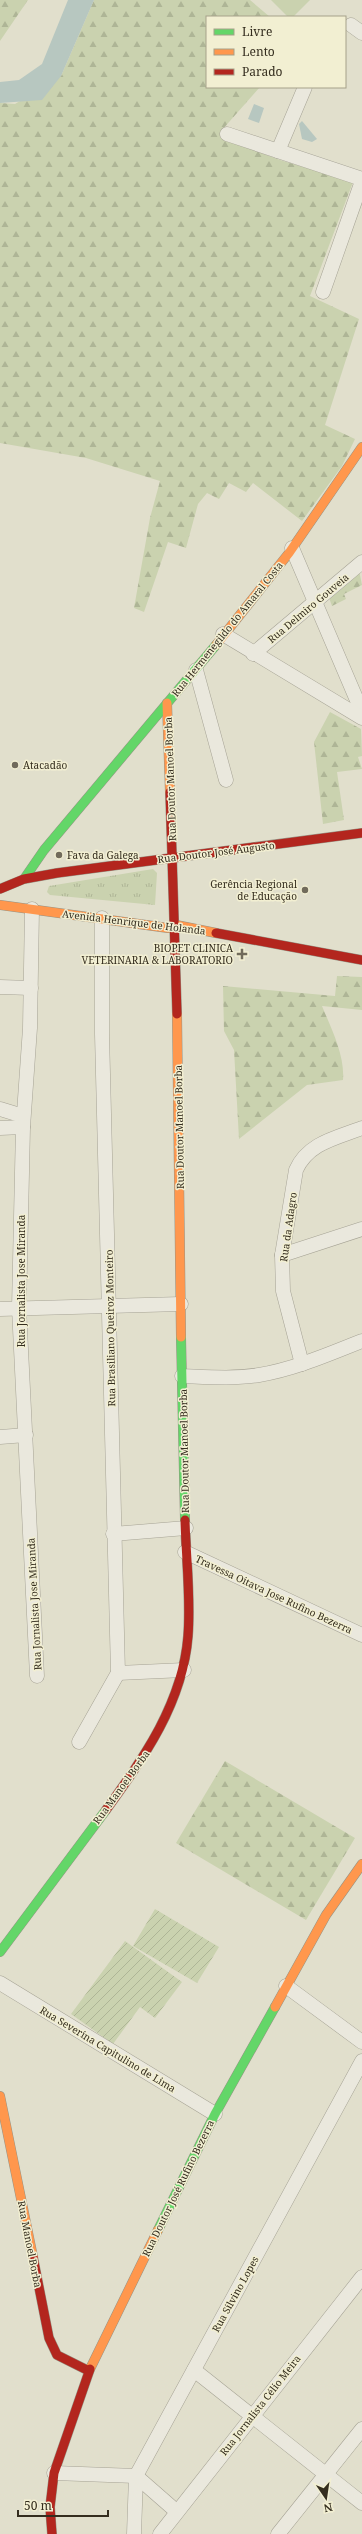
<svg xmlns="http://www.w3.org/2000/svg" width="362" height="2534" font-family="'Noto Serif',serif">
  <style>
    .grass { fill: url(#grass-tufts) }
    .forest { fill: url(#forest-firs) }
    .garden { fill: url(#garden-furrows) }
    .pitch { fill: #cad2af }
    .water { fill: #b7c7c0 }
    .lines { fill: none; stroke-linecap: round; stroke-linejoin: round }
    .street-casing { stroke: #a6a395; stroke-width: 15 }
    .fast-casing { stroke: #969385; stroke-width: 10 }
    .slow-casing { stroke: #969385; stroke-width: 10 }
    .jam-casing { stroke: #969385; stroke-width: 10 }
    .street { stroke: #eae8dd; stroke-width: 14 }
    .fast { stroke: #63d668; stroke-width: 9 }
    .slow { stroke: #ff974d; stroke-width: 9 }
    .jam { stroke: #b3261e; stroke-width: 9 }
    .poi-dot { fill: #716b5b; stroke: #f2efd2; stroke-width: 1.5 }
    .labels { text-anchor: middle; stroke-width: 3; stroke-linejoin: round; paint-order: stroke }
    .street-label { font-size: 10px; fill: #342d1e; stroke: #f2efd2 }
    .poi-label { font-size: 10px; fill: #342d1e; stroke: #f2efd2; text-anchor: start }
  </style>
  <defs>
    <pattern id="grass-tufts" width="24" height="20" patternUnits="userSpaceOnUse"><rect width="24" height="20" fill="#cad2af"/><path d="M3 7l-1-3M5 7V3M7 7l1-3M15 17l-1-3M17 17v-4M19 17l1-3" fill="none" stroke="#aeb596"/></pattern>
    <pattern id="forest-firs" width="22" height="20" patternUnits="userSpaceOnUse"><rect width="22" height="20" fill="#cad2af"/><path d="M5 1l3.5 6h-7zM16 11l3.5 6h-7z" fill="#aeb596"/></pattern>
    <pattern id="garden-furrows" width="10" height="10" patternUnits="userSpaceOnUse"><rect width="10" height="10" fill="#cad2af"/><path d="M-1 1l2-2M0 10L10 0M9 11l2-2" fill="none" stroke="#aeb596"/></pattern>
  </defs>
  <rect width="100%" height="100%" fill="#e1dfcc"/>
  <!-- grass -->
  <path class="grass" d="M153 869 157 873 155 905 50 895 47 892 49 886Z"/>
  <!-- forest -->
  <g class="forest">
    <path d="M0 0H28L0 41Z"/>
    <path d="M94 0H250L270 17H207V87H260L222 130 227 140 280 160 353 182 310 296 359 319 325 425 355 439 342 466 302 521 253 483 246 492 229 483 219 499 207 493 198 504 186 548 168 542 144 612 134 608 150 518 160 481 86 458 0 443V103L15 104 61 76Z"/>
    <path d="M359 570 362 585 344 594 346 599 332 606 328 595Z"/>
    <path d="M330 712 361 729 362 756 358 757 362 769 337 772 344 820 323 824 314 742Z"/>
    <path d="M337 976 362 977V1010L322 1006C331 1028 345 1055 343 1080L307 1085 239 1139 234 1050 224 1031 223 986 335 996Z"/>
    <path d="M225 1761 355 1838 306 1920 176 1843Z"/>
  </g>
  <!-- garden -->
  <g class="garden">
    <path d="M155 1909 219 1947 197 1983 133 1946Z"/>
    <path d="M125 1941 182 1982 155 2018 140 2007 113 2044 71 2014Z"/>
  </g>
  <!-- pitch -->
  <path class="pitch" d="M271 0H310L293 17H288Z"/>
  <!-- water -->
  <g class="water">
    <path d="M68 0H94L61 76 42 100 0 103V82L19 80 42 64Z"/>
    <path d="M254 104 264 108 259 123 248 119Z"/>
    <path d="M302 121 317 139 312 142 302 139 299 124Z"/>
  </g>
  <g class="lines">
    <!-- street casing -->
    <g class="street-casing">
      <g id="street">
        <path d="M351 25 362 33"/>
        <path d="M227 134 362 179"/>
        <path d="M278 151 305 87"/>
        <path d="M323 292 362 181"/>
        <path d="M292 548 362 712"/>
        <path d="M223 634 362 718"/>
        <path d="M253 654 362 562"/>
        <path d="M196 670 226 780"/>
        <path d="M32 909 30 1028 23 1127 19 1308 37 1676"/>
        <path d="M102 918V1034L118 1673 184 1670"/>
        <path d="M0 987 31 988"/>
        <path d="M0 1109 23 1116"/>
        <path d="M0 1128 23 1127"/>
        <path d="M282 1255 362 1229"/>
        <path d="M0 1309 181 1304"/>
        <path d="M302 1364 283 1291 282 1255 296 1170C308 1143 336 1138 362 1128"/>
        <path d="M182 1376C208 1377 234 1379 259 1375 295 1369 329 1354 362 1341"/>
        <path d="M0 1437 26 1435"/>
        <path d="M113 1534 186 1528"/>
        <path d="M185 1552 362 1635"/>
        <path d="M79 1742 118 1673"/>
        <path d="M0 1983 215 2114"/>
        <path d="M286 1986 362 2042"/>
        <path d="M194 2370 362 2503"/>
        <path d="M54 2473 136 2476 176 2511"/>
        <path d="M134 2534 136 2476 362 2061"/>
        <path d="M160 2534 362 2277"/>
        <path d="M278 2534 362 2429"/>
      </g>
    </g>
    <!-- fast casing -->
    <g class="fast-casing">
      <g id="fast">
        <path d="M24 879 44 850 216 645"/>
        <path d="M181 1337 185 1520"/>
        <path d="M0 1952 106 1810"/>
        <path d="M158 2230 215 2114 275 2007"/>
      </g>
    </g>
    <!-- slow casing -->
    <g class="slow-casing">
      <g id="slow">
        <path d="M216 645 289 553 362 447"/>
        <path d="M167 703 170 792"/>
        <path d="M0 905 168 928 176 925 216 933"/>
        <path d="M177 1014 181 1337"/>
        <path d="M275 2007 326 1915 362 1864"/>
        <path d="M0 2096 33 2257"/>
        <path d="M90 2369 158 2230"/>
      </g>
    </g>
    <!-- jam casing -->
    <g class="jam-casing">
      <g id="jam">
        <path d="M170 792 177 1014"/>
        <path d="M0 889 24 879 57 873 362 833"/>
        <path d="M216 933 362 960"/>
        <path d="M106 1810C144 1758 183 1702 188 1636 191 1598 186 1558 185 1520"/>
        <path d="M33 2257 49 2338 57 2355 89 2371"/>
        <path d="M52 2534 50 2507 54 2473 90 2369"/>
      </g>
    </g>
    <!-- street -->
    <use href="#street" class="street"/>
    <!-- fast -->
    <use href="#fast" class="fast"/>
    <!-- slow -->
    <use href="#slow" class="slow"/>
    <!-- jam -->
    <use href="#jam" class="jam"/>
  </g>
  <!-- markers -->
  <g class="poi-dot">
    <circle cx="15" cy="765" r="4"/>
    <circle cx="59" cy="855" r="4"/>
    <circle cx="305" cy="890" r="4"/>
    <path d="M240 948h4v4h4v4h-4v4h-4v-4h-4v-4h4z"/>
  </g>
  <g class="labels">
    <!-- street labels -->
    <g class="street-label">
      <text transform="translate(308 608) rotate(-40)" y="4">Rua Delmiro Gouveia</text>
      <text transform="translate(227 629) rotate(-51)" y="4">Rua Hermenegildo do Amaral Costa</text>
      <text transform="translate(170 779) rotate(-92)" y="4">Rua Doutor Manoel Borba</text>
      <text transform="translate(216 852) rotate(-7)" y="4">Rua Doutor José Augusto</text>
      <text transform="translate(134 922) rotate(7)" y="4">Avenida Henrique de Holanda</text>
      <text transform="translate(179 1127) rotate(-91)" y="4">Rua Doutor Manoel Borba</text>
      <text transform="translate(288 1227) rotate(-82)" y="4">Rua da Adagro</text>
      <text transform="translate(21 1281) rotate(-90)" y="4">Rua Jornalista Jose Miranda</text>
      <text transform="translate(110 1328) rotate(-91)" y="4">Rua Brasiliano Queiroz Monteiro</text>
      <text transform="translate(184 1451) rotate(-91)" y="4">Rua Doutor Manoel Borba</text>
      <text transform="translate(274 1594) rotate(25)" y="4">Travessa Oitava Jose Rufino Bezerra</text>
      <text transform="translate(34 1604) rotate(-93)" y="4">Rua Jornalista Jose Miranda</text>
      <text transform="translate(121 1787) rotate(-54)" y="4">Rua Manoel Borba</text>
      <text transform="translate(108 2049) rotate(31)" y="4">Rua Severina Capitulino de Lima</text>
      <text transform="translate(178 2188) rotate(-64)" y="4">Rua Doutor José Rufino Bezerra</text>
      <text transform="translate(30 2244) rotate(79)" y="4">Rua Manoel Borba</text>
      <text transform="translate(235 2294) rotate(-61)" y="4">Rua Silvino Lopes</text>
      <text transform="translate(260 2405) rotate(-52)" y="4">Rua Jornalista Célio Meira</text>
    </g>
    <!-- poi labels -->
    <g class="poi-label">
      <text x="23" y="769">Atacadão</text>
      <text x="67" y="859">Fava da Galega</text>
      <text x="297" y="888" text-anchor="end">Gerência Regional<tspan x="297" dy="12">de Educação</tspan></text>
      <text x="233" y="952" text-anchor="end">BIOPET CLINICA<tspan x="233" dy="12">VETERINARIA &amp; LABORATORIO</tspan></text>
    </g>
  </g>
  <!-- legend -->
  <rect x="206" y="16" width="140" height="72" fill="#f2efd2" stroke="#a6a18a"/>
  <rect x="214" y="29" width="20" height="6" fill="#63d668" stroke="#a6a18a"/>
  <text x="242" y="36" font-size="12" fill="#342d1e">Livre</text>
  <rect x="214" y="49" width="20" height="6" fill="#ff974d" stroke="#a6a18a"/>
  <text x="242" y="56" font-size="12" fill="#342d1e">Lento</text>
  <rect x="214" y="69" width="20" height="6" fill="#b3261e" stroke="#a6a18a"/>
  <text x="242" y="76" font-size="12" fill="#342d1e">Parado</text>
  <!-- north arrow -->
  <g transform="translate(326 2498) rotate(167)" stroke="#f2efd2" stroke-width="3" paint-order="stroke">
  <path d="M0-3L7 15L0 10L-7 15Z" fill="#342d1e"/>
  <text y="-6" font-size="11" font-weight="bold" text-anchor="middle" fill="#342d1e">N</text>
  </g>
  <!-- scale -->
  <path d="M18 2510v6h90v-6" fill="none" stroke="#342d1e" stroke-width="2"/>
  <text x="24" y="2510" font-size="12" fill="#342d1e" stroke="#f2efd2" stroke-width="3" paint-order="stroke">50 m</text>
</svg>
